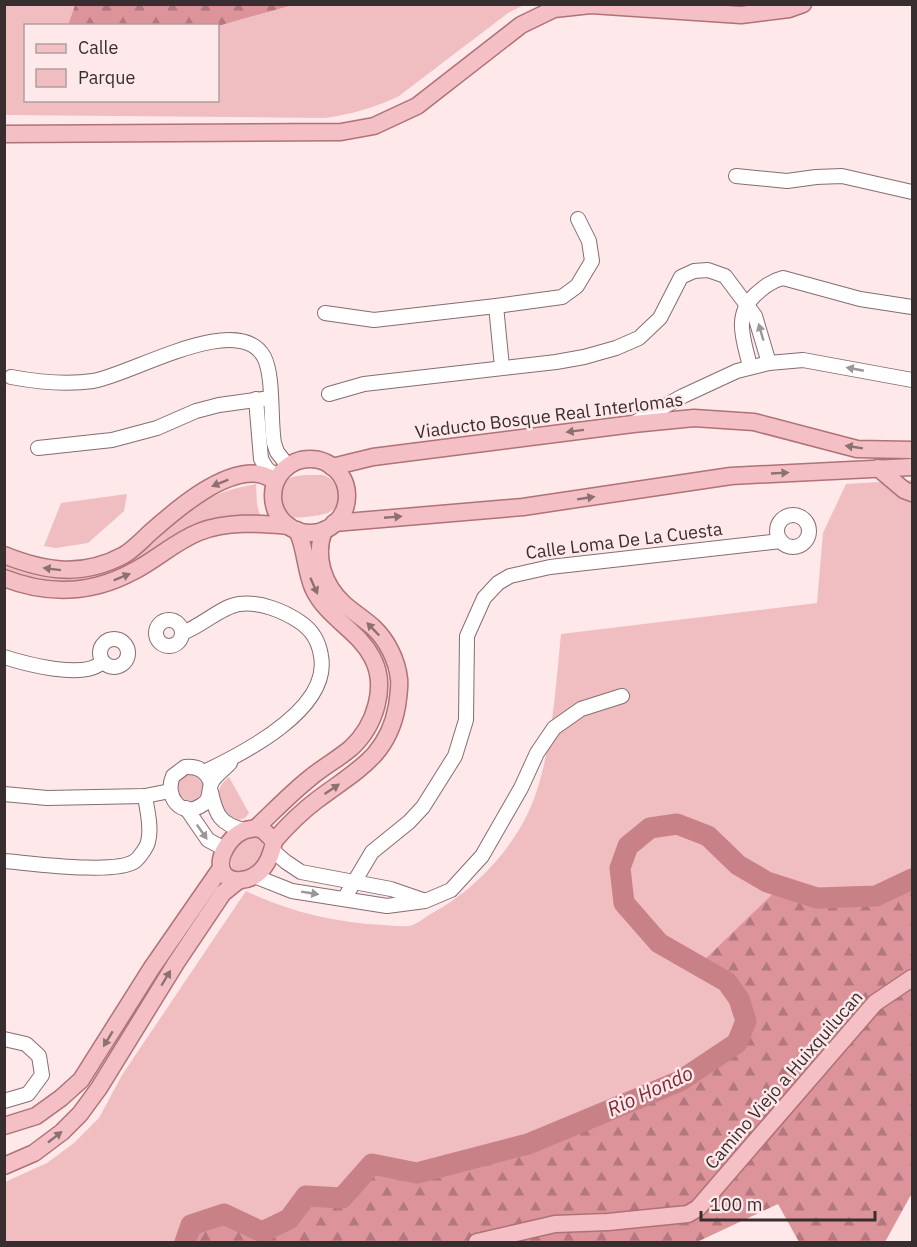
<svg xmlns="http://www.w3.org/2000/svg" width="917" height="1247" font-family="'IBM Plex Sans',sans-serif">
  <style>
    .green { fill: #f0bdc1 }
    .forest { fill: url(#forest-firs) }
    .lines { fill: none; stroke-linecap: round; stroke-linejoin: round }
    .river { stroke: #c88187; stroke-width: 21 }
    .minor-casing { stroke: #856d6f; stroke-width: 16 }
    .major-casing { stroke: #ae7277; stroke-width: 19 }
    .minor { stroke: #fff; stroke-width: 14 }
    .major { stroke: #f4c0c5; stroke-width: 16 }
    .oneway { fill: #9c9697 }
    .oneway2 { fill: #8d7072 }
    .labels { text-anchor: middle; stroke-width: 5; stroke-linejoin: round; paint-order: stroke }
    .street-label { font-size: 18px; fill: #382e2f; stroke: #fee8e9 }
    .water-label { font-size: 20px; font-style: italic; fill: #7e2837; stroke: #fee8e9 }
  </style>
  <defs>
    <pattern id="forest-firs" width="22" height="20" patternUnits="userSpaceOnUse" patternTransform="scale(1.5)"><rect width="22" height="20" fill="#dc9399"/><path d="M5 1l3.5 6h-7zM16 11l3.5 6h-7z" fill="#b3787d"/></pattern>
  </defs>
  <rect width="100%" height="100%" fill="#fee8e9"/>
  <!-- green -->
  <g class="green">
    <path d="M5 5H75L68 25 26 26V100H218V26L293 5H524L508 13 399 96C374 108 352 114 325 118L5 115Z"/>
    <path d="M323 475C338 480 342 494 335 508 328 514 322 515 313 516 305 517 297 519 290 516 274 510 274 485 290 478 299 474 313 475 323 475Z"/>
    <path d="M912 480V872L874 889 818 891 785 882 695 970 723 988 733 1002 739 1020 731 1039 677 1075 525 1137 417 1166 370 1157 339 1190 303 1189 285 1213 262 1224 224 1207 186 1219 178 1242H5V1182L47 1163 74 1143 99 1118 122 1075 246 891C289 912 334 922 382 925 390 925 400 927 409 926 415 925 423 919 429 915 475 891 518 845 535 796 552 748 556 685 561 634L817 603 823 533 846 484Z"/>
    <path d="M256 484 257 505 260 515 234 517 130 568 76 584 39 582 5 571 4 565C38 579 68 584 103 573 112 570 122 567 129 562 153 546 171 520 196 505 215 493 235 488 256 484Z"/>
    <path d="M127 494 124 511 88 543 56 548 44 546 61 503Z"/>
    <circle cx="190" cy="788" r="15"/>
    <path d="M229 777 249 813 245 818 239 820C218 812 209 793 229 777Z"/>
    <path d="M256 833 261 836C267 854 258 864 244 874L233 871C226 853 239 840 256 833Z"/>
  </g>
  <!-- forest -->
  <g class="forest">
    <path d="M75 5V4L293 5 218 26 68 25Z"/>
    <path d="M912 872V1193L885 1242H799L778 1204 697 1242H178L186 1219 224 1207 263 1224 285 1213 303 1189 339 1190 370 1157 417 1166 525 1137 677 1075 731 1039 739 1020 733 1002 723 988 694 970 785 882 818 891 874 889Z"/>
  </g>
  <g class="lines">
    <!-- river -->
    <path class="river" d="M185 1242 191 1225 224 1214 262 1232 289 1219 306 1196 342 1198 372 1164 417 1173 528 1144 680 1081 737 1043 746 1021 739 999 727 982 659 943 624 903 620 868 628 846 650 828 677 824 708 836 738 865 767 882 817 898 876 896 912 879"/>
    <!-- minor casing -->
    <g class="minor-casing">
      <g id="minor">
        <path d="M736 176 787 181 816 177 842 176 912 192"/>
        <path d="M496 306 502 367"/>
        <path d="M325 313 374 320 496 306 562 297 577 286 592 261 589 241 578 219"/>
        <path d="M750 366C744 341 733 316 755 295 764 287 771 281 783 278L860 299 912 307"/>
        <path d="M11 377C38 382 65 385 93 381 131 375 238 310 264 357 274 376 270 420 274 443L277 452 288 466"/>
        <path d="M329 394 364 384 556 362 584 357 616 348 639 338 660 318 681 277 694 271 708 270 725 276 755 316 769 363"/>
        <path d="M256 399 261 459 267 469 278 477"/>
        <path d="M636 422 683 396 737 371 769 363 803 360 912 380"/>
        <path d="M38 448 112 440 157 428 196 411 219 405 270 398"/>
        <circle cx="793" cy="531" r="16"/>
        <circle cx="169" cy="633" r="13"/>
        <path d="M182 633C202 626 220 607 239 604 259 601 284 611 300 622 312 630 319 642 321 656 331 709 244 753 204 772"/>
        <circle cx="114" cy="653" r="14"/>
        <path d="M4 657C26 664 85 680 102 662"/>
        <path d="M211 784C207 771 198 766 185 767L173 776C164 796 181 819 202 805 211 799 208 793 211 784 214 776 225 769 230 763"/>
        <path d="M211 792C216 815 220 824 244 830"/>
        <path d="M4 794 47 798 145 796 170 791"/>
        <path d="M186 808 208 840 225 849"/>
        <path d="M272 850 286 862 301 872 391 889 423 900"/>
        <path d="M4 861C30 863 116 875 135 861 139 858 147 847 148 842 152 828 147 810 145 796"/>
        <path d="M254 876 292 891 387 906 425 901 451 890 482 856 521 788 537 753 554 728 581 709 622 696"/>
        <path d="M344 899 372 852 409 822 423 807 455 756 466 720 467 636 484 598 498 583 510 576 550 567 781 541"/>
        <path d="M4 1039 26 1044 39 1056 42 1075 28 1094 4 1101"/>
      </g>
    </g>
    <!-- major casing -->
    <g class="major-casing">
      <g id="major">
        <path d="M4 134 341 132 374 126 417 106 521 25 554 9 591 5 741 15 789 9 803 4"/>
        <circle cx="310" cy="496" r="37"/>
        <path d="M332 467 373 457 633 424 694 418 754 422 857 449 912 450"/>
        <path d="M878 468 904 490 912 493"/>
        <path d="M334 523 523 507 731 476 912 467"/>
        <path d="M4 555C46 572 83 577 124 555 134 549 143 539 152 531 177 509 223 469 259 474 265 475 271 479 276 481"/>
        <path d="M4 578C47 595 91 594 132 572 156 560 174 542 199 532 226 521 260 523 289 526"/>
        <path d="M256 828C274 811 291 793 310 778 323 767 338 759 351 748 375 726 388 686 372 657 357 629 327 618 313 588 305 569 306 549 297 530"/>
        <path d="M256 828 263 830 274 841C271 859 262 878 241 880 235 881 228 879 224 874 214 859 230 837 243 831 247 829 252 829 256 828Z"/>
        <path d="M274 841C287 826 301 812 317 800 355 771 388 757 397 706 398 698 400 687 399 679 397 660 387 640 373 627 364 619 353 612 344 604 323 585 314 556 324 530"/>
        <path d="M4 1126 36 1116 61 1098 81 1080 151 969 221 868"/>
        <path d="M4 1166 34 1153 62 1132 80 1114 99 1088 176 963 223 893 238 881"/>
        <path d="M477 1242 555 1224 608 1222 688 1214 698 1208 875 1003 912 978"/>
      </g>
    </g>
    <!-- minor -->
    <use href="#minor" class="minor"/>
    <!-- major -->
    <use href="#major" class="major"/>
  </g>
  <!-- one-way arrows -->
  <defs><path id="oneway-solid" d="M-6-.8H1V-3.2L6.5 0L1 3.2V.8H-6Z" transform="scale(1.5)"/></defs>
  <g class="oneway">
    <use href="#oneway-solid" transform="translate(761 332) rotate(-106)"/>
    <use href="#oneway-solid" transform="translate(855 369) rotate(-169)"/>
    <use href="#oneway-solid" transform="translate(202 832) rotate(55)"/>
    <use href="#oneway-solid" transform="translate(310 893) rotate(9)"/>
  </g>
  <g class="oneway2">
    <use href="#oneway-solid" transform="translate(575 431) rotate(173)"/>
    <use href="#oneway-solid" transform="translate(854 447) rotate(-171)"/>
    <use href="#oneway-solid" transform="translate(780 473) rotate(-3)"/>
    <use href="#oneway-solid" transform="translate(220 483) rotate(158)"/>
    <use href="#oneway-solid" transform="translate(586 498) rotate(-9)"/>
    <use href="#oneway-solid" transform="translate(393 517) rotate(-5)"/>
    <use href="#oneway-solid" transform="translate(52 569) rotate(-173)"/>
    <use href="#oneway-solid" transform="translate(122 577) rotate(-22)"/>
    <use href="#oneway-solid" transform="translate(314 586) rotate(66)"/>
    <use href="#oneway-solid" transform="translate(373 629) rotate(-134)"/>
    <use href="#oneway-solid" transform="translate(332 789) rotate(-34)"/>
    <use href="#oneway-solid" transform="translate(166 978) rotate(-59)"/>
    <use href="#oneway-solid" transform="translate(108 1039) rotate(121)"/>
    <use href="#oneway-solid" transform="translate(55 1137) rotate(-38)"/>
  </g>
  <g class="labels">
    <!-- street labels -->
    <g class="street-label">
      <text transform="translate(549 416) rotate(-7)" y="6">Viaducto Bosque Real Interlomas</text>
      <text transform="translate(624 541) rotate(-7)" y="6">Calle Loma De La Cuesta</text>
      <text transform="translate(784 1080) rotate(-49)" y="6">Camino Viejo a Huixquilucan</text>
    </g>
    <!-- water labels -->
    <g class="water-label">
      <text transform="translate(650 1091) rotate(-25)" y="7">Rio Hondo</text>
    </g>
  </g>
  <!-- border -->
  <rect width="917" height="1247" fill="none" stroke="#382e2f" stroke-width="12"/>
  <!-- legend -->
  <rect x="24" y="24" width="195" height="78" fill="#fee8e9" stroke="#af9e9f" stroke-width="1.5"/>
  <rect x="36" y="44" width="30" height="9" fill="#f4c0c5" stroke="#af9e9f" stroke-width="1.5"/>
  <text x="78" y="54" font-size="18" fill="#382e2f">Calle</text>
  <rect x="36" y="69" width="30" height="18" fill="#f0bdc1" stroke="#af9e9f" stroke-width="1.5"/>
  <text x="78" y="84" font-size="18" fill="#382e2f">Parque</text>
  <!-- scale -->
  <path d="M701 1211v9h174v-9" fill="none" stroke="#382e2f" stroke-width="3"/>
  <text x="710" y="1211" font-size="18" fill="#382e2f" stroke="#fee8e9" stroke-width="4.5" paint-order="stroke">100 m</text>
</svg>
